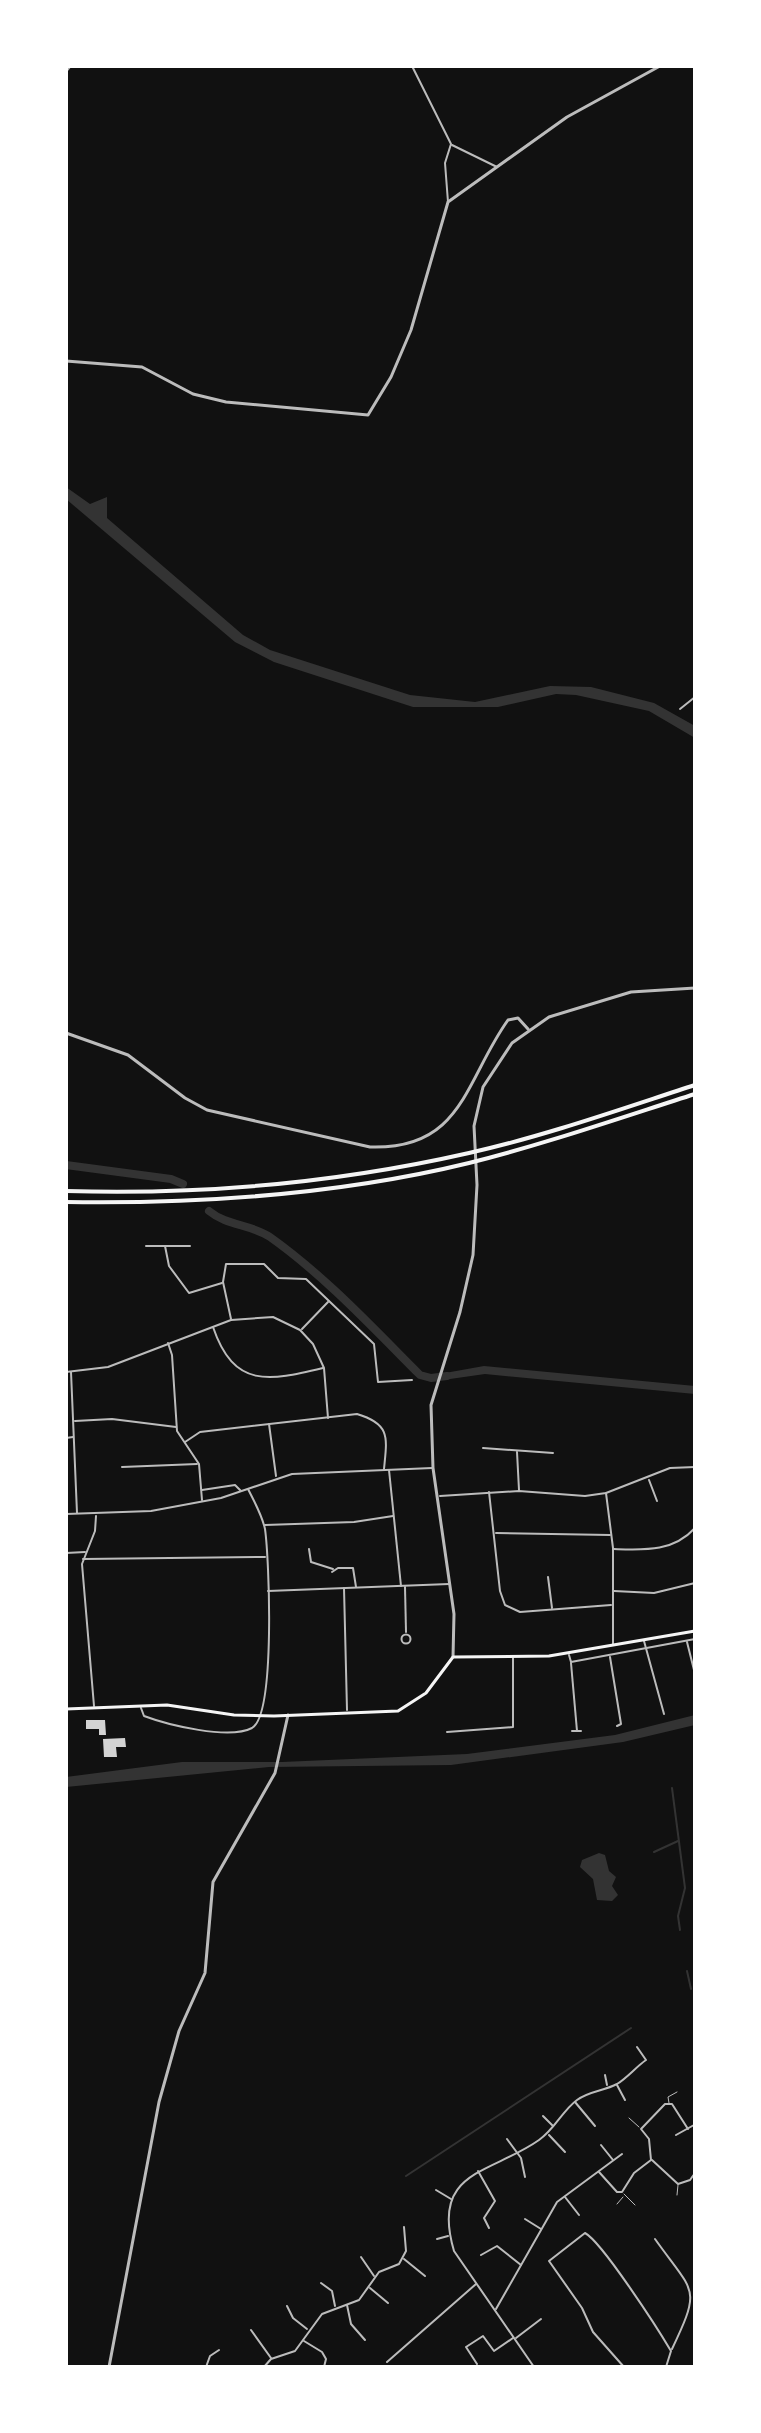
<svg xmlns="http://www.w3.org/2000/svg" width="761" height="2433" font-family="Rubik,sans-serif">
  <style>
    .water { fill: #333 }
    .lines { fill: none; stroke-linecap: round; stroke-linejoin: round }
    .stream { stroke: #333; stroke-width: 2 }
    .river { stroke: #333; stroke-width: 8 }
    .building { fill: #d3d3d3 }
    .service { stroke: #bcbcbc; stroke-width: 1 }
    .minor { stroke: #bcbcbc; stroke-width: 2 }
    .tertiary { stroke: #bcbcbc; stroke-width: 3 }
    .secondary { stroke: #f5f5f5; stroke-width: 3 }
    .motorway { stroke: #f5f5f5; stroke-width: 4 }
  </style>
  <rect width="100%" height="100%" fill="#111"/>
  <!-- water -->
  <g class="water">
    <path d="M66 487 90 504 107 497V518L243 635 270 650 410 695 475 702 550 686 591 687 654 703 695 726V738L649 711 576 695 556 694 498 707H413L274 662 235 642 66 499Z"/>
    <path d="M484 1366 695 1386V1394L485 1374 443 1380 445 1373Z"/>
    <path d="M695 1715V1725L623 1742 451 1765 269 1767 66 1787V1777L182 1762H282L467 1754 615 1735Z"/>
    <path d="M599 1853 605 1855 609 1871 616 1877 612 1886 618 1895 612 1901 597 1900 593 1879 580 1867 582 1860Z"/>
  </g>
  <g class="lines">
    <!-- stream -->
    <g class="stream">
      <path d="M103 66 106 67"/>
      <path d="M79 67 83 66"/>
      <path d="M114 67 118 66"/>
      <path d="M672 1788 685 1888 678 1916 680 1930"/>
      <path d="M654 1852 678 1841"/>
      <path d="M687 1971 691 1989"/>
      <path d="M406 2176 631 2028"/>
    </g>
    <!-- river -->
    <g class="river">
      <path d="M66 1165 171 1179 183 1184"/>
      <path d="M209 1211C227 1226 251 1224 270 1237 325 1276 373 1328 420 1375L431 1378 447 1376"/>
    </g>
  </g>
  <!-- building -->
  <g class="building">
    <path d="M86 1720H105L106 1735H99V1729H86Z"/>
    <path d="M125 1738 126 1747H116L117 1757H104L103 1739Z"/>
  </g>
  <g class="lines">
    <!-- service -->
    <g class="service">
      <path d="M669 2103 668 2097 677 2092"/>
      <path d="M629 2118 639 2127"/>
      <path d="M624 2194 635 2205"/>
      <path d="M677 2195 678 2185"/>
      <path d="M617 2204 623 2197"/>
      <path d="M694 2220 695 2221"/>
    </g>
    <!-- minor -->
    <g class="minor">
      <path d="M412 66 451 144 445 163 448 202"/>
      <path d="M452 145 497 167"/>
      <path d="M680 709 695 697"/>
      <path d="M146 1246H190"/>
      <path d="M165 1246 169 1266 189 1293 222 1283"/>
      <path d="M231 1319 223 1282 226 1264H264L278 1278 306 1279 374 1344 378 1382 412 1380"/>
      <path d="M213 1327C234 1389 269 1381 323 1368"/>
      <path d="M302 1329 328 1302"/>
      <path d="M168 1343 172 1355 177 1431 199 1464 202 1500"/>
      <path d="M66 1372 108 1367 231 1320 273 1317 300 1330 313 1344 324 1368 328 1418"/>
      <path d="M71 1372 77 1513"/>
      <path d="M75 1421 112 1419 176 1427"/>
      <path d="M269 1424 276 1476"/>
      <path d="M66 1438 73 1437"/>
      <path d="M185 1442 200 1432 357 1414C391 1424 387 1438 384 1469"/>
      <path d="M483 1448 553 1453"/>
      <path d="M517 1452 519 1490"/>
      <path d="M122 1467 197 1464"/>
      <path d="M389 1470 401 1586"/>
      <path d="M649 1480 657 1501"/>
      <path d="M202 1490 235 1485 241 1491"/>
      <path d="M489 1492 500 1591 505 1605 520 1612 611 1605"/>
      <path d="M606 1493 613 1548V1645"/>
      <path d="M440 1496 519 1491 585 1496 606 1493 670 1468 695 1467"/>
      <path d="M66 1514 151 1511 221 1498 292 1474 432 1468"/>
      <path d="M265 1525 354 1522 393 1516"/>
      <path d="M496 1533 610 1535"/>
      <path d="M309 1549 311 1562 333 1569"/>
      <path d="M614 1549C645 1550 673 1552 695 1528"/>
      <path d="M66 1553 85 1552"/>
      <path d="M83 1559 265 1557"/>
      <path d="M332 1572 338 1568H353L356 1587"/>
      <path d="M548 1577 552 1608"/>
      <path d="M405 1587 406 1632"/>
      <path d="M344 1588 347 1710"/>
      <path d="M268 1591 449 1584"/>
      <path d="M614 1591 654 1593 695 1583"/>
      <circle cx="406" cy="1639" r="4.5"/>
      <path d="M644 1641 664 1714"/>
      <path d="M687 1642 695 1674"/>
      <path d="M569 1655 571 1662 695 1639"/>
      <path d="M610 1657 621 1724 617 1726"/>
      <path d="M571 1663 577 1731"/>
      <path d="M94 1706 82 1564 95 1531 96 1516"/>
      <path d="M141 1708 144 1716C168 1725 229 1740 252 1728 276 1714 269 1557 265 1529 262 1515 254 1501 248 1489"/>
      <path d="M572 1731H581"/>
      <path d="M447 1732 513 1727V1658"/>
      <path d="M605 2075 607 2085"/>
      <path d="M617 2085 625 2100"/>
      <path d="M575 2102 595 2126"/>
      <path d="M543 2116 553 2126"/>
      <path d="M549 2135 565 2152"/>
      <path d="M676 2135 694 2125"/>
      <path d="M507 2139 521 2158 525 2177"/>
      <path d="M601 2145 613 2160"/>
      <path d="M652 2160 678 2184 690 2180 695 2173"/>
      <path d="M478 2171 495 2201 484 2218 489 2228"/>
      <path d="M599 2172 617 2192H622L634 2173 651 2160 649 2139 641 2129 665 2104H672L688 2129"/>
      <path d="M436 2190 451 2199"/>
      <path d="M565 2197 579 2215"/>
      <path d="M525 2219 541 2229"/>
      <path d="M437 2239 448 2236"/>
      <path d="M655 2239C694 2294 702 2286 672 2349"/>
      <path d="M481 2255 497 2246 521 2265"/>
      <path d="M361 2257 374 2276"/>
      <path d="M404 2259 425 2276"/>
      <path d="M321 2283 332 2291 335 2306"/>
      <path d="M370 2288 388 2303"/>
      <path d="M347 2305 351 2324 365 2340"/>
      <path d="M287 2306 293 2318 307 2329"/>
      <path d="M496 2309 557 2202 622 2154"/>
      <path d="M251 2330 271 2358"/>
      <path d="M516 2338 541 2319"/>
      <path d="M304 2341 322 2352 326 2359 324 2367"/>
      <path d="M387 2362 476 2284"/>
      <path d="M477 2364 466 2347 483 2336 494 2351 513 2338"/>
      <path d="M206 2367 210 2356 219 2350"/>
      <path d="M264 2367 271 2359 295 2351 322 2314 359 2300 379 2272 399 2264 406 2251 404 2227"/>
      <path d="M534 2367 454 2251C430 2170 491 2174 539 2140 555 2129 562 2111 577 2100 589 2091 604 2091 617 2084 627 2078 636 2067 646 2060L637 2047"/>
      <path d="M624 2367 593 2332 582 2308 549 2261 585 2233C602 2242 658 2329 671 2351L666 2367"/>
    </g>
    <!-- tertiary -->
    <g class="tertiary">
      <path d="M66 71 70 66"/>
      <path d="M66 361 142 367 193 394 226 402 368 415 391 377 411 330 448 202 567 117 660 66"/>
      <path d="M66 1033 128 1055 185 1098 207 1110 370 1147C463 1150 465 1080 508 1020L518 1018 528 1029"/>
      <path d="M453 1657 454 1614 433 1468 431 1405 460 1312 473 1255 477 1185 474 1126 483 1087 512 1043 549 1017 631 992 695 988"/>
      <path d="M109 2367 159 2102 179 2031 205 1973 213 1882 275 1773 288 1715"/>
    </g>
    <!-- secondary -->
    <path class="secondary" d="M66 1709 167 1705 234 1715 274 1716 398 1711 426 1693 453 1657 549 1656 695 1631"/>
    <!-- motorway -->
    <g class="motorway">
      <path d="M66 1191C201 1195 337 1183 469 1153 545 1136 621 1109 695 1085"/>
      <path d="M66 1202C201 1204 338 1195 469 1163 545 1144 620 1118 695 1094"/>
    </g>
  </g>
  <!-- border -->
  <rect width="761" height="2433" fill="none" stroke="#ffffff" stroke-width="136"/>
</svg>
